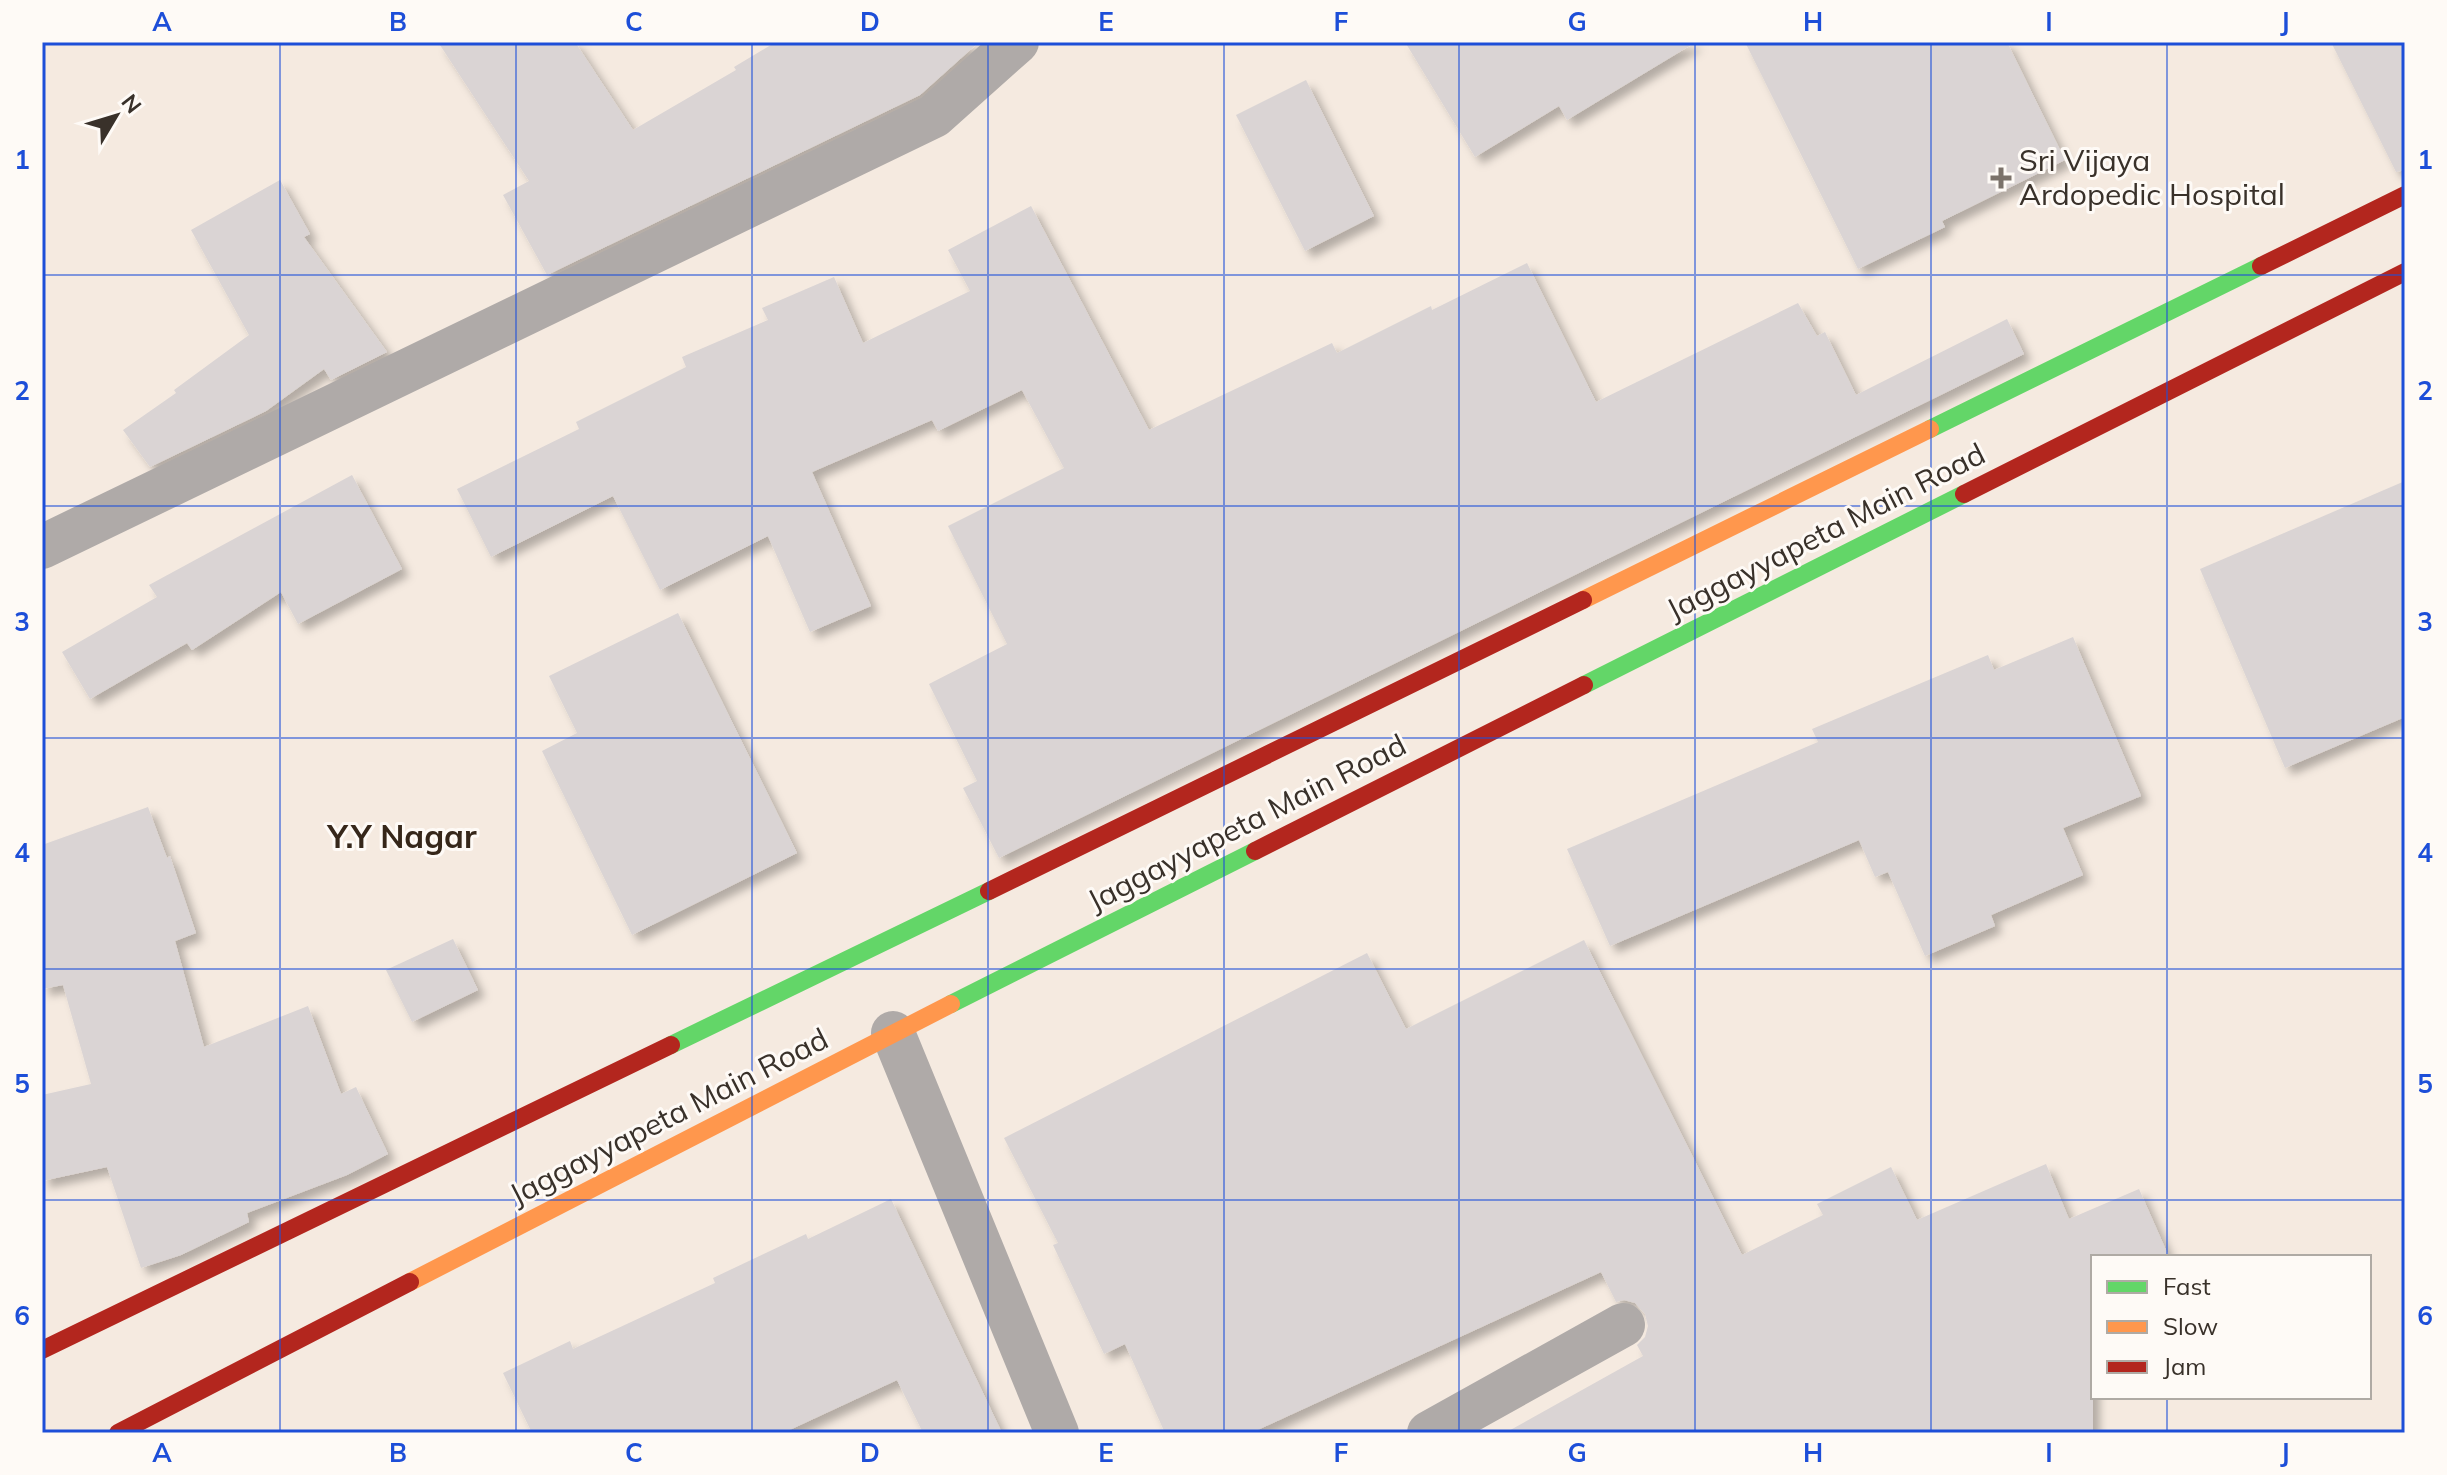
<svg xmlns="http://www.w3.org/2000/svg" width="2447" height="1475" font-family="Mulish,sans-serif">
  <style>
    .building { fill: #dad4d4; filter: url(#shadow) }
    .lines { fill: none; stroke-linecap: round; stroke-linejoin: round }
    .street { stroke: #afaaa8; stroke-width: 44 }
    .fast { stroke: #63d668; stroke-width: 18 }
    .slow { stroke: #ff974d; stroke-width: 18 }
    .jam { stroke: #b3261e; stroke-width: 18 }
    .grid { fill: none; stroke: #1d4ed8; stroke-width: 2; stroke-opacity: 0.55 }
    .poi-dot { fill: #7b726a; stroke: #fefaf6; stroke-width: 3 }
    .labels { text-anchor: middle; stroke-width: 6; stroke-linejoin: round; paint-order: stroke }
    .poi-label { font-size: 30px; fill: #39312a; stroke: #fefaf6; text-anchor: start }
    .street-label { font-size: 30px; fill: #39312a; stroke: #fefaf6 }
    .neighbourhood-label { font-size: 32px; font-weight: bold; fill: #36271a; stroke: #fefaf6 }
    .neatline { fill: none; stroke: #1d4ed8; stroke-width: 3 }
    .grid-label { font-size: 26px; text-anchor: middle; font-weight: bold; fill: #1d4ed8 }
  </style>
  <defs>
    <filter id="shadow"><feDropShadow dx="7" dy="7" stdDeviation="4" flood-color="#0004"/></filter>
  </defs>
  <rect width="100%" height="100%" fill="#f5eae0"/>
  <!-- building -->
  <g class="building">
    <path d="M438 42H575L633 130 736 70 734 67 776 42H979L920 95 547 275 503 195 529 181Z"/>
    <path d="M1405 42H1696L1567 120 1559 106 1475 157Z"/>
    <path d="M1745 42H2007L2065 160 1942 221 1945 227 1858 269Z"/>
    <path d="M2331 42H2405V170L2396 172Z"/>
    <path d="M1306 80 1374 216 1305 251 1236 115Z"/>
    <path d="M280 180 310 234 304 237 387 352 331 380 324 369 266 411 150 467 123 430 176 393 174 390 249 335 191 230Z"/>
    <path d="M1031 206 1149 430 1332 343 1337 353 1431 306 1432 310 1527 263 1596 402 1798 303 1817 336 1825 332 1856 395 2007 319 2024 354 999 858 963 788 977 781 929 684 1007 644 948 526 1064 468 1022 390 938 431 932 420 812 472 871 606 810 632 768 536 660 590 613 496 491 557 457 489 579 429 576 422 686 367 682 357 768 320 762 308 834 277 863 343 970 291 948 250Z"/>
    <path d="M352 475 402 569 298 624 281 592 192 650 187 643 90 699 62 652 157 597 149 585Z"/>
    <path d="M2405 481V717L2285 768 2200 569Z"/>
    <path d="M678 613 797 853 632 935 542 751 577 733 549 676Z"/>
    <path d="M2073 637 2141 796 2063 828 2083 875 1991 915 1995 926 1925 956 1888 872 1875 877 1859 840 1610 946 1567 849 1818 742 1812 729 1988 655 1994 670Z"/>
    <path d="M148 807 167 858 170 856 196 933 175 941 204 1047 308 1006 341 1094 356 1087 388 1154 347 1175 247 1213 249 1222 181 1255 141 1268 107 1167 42 1181V1095L91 1084 63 985 42 989V845Z"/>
    <path d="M453 939 478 990 412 1022 386 970Z"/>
    <path d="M1584 940 1742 1255 1823 1215 1817 1204 1891 1167 1917 1220 2046 1164 2069 1219 2139 1189 2169 1257H2093V1433H1505L1643 1356 1637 1345 1645 1337 1648 1326 1645 1314 1635 1303 1624 1300 1616 1302 1601 1272 1251 1433H1165L1125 1344 1104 1354 1053 1245 1058 1243 1004 1138 1367 953 1406 1029Z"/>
    <path d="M891 1199 1002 1433H923L897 1380 783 1433H532L503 1373 570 1341 573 1349 715 1283 713 1278 806 1234 808 1239Z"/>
  </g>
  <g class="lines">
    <!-- street -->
    <g class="street">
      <path d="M42 547 934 116 1017 42"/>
      <path d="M893 1033 1057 1433"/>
      <path d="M1429 1433 1623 1325"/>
    </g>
    <!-- fast -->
    <g class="fast">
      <path d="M1930 429 2261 266"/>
      <path d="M1584 685 1964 494"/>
      <path d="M951 1004 1255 851"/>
      <path d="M671 1045 989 891"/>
    </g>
    <!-- slow -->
    <g class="slow">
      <path d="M1583 600 1930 429"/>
      <path d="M410 1282 951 1004"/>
    </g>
    <!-- jam -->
    <g class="jam">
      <path d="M2261 266 2405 195"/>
      <path d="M1964 494 2405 272"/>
      <path d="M1255 851 1584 685"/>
      <path d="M989 891 1583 600"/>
      <path d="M42 1350 671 1045"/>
      <path d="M118 1433 410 1282"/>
    </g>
  </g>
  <!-- grid -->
  <path class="grid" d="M280 42V1433M516 42V1433M752 42V1433M988 42V1433M1224 42V1433M1459 42V1433M1695 42V1433M1931 42V1433M2167 42V1257M42 275H2405M42 506H2405M42 738H2405M42 969H2405M42 1200H2405M2167 1397V1433"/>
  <!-- markers -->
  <path class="poi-dot" d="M1997 166h8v8h8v8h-8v8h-8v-8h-8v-8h8z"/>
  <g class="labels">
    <!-- poi labels -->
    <g class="poi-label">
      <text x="2019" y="171">Sri Vijaya<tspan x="2019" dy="34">Ardopedic Hospital</tspan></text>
    </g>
    <!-- street labels -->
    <g class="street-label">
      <text transform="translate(1826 532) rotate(-27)" y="10">Jaggayyapeta Main Road</text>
      <text transform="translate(1247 823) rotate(-27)" y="10">Jaggayyapeta Main Road</text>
      <text transform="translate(669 1117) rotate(-27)" y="10">Jaggayyapeta Main Road</text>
    </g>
    <!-- neighbourhood labels -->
    <g class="neighbourhood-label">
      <text x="402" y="848">Y.Y Nagar</text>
    </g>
  </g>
  <!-- border -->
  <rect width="2447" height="1475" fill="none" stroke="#fefaf6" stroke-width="88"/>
  <!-- legend -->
  <rect x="2091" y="1255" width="280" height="144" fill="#fefaf6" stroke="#afaaa4" stroke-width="2"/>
  <rect x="2107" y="1281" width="40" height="12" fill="#63d668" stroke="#afaaa4" stroke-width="2"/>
  <text x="2163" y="1295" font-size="24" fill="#39312a">Fast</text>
  <rect x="2107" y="1321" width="40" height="12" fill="#ff974d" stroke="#afaaa4" stroke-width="2"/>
  <text x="2163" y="1335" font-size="24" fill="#39312a">Slow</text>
  <rect x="2107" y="1361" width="40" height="12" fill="#b3261e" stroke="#afaaa4" stroke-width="2"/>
  <text x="2163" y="1375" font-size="24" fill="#39312a">Jam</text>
  <!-- north arrow -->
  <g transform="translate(116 116) rotate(52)" stroke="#fefaf6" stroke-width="6" paint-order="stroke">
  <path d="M0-6L14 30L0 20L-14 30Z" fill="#39312a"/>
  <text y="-12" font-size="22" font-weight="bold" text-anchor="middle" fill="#39312a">N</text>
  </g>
  <rect x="44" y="44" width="2359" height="1387" class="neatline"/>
  <g class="grid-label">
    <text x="162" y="31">A</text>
    <text x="398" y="31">B</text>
    <text x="634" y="31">C</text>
    <text x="870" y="31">D</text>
    <text x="1106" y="31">E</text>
    <text x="1341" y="31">F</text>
    <text x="1577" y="31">G</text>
    <text x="1813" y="31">H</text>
    <text x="2049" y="31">I</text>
    <text x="2285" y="31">J</text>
    <text x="22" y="169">1</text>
    <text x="2425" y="169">1</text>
    <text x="22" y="400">2</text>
    <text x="2425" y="400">2</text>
    <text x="22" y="631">3</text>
    <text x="2425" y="631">3</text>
    <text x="22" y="862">4</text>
    <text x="2425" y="862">4</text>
    <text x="22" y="1093">5</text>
    <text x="2425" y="1093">5</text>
    <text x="22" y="1325">6</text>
    <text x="2425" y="1325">6</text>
    <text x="162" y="1462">A</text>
    <text x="398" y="1462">B</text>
    <text x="634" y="1462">C</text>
    <text x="870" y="1462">D</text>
    <text x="1106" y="1462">E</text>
    <text x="1341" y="1462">F</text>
    <text x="1577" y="1462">G</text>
    <text x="1813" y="1462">H</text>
    <text x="2049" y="1462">I</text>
    <text x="2285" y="1462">J</text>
  </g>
</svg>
